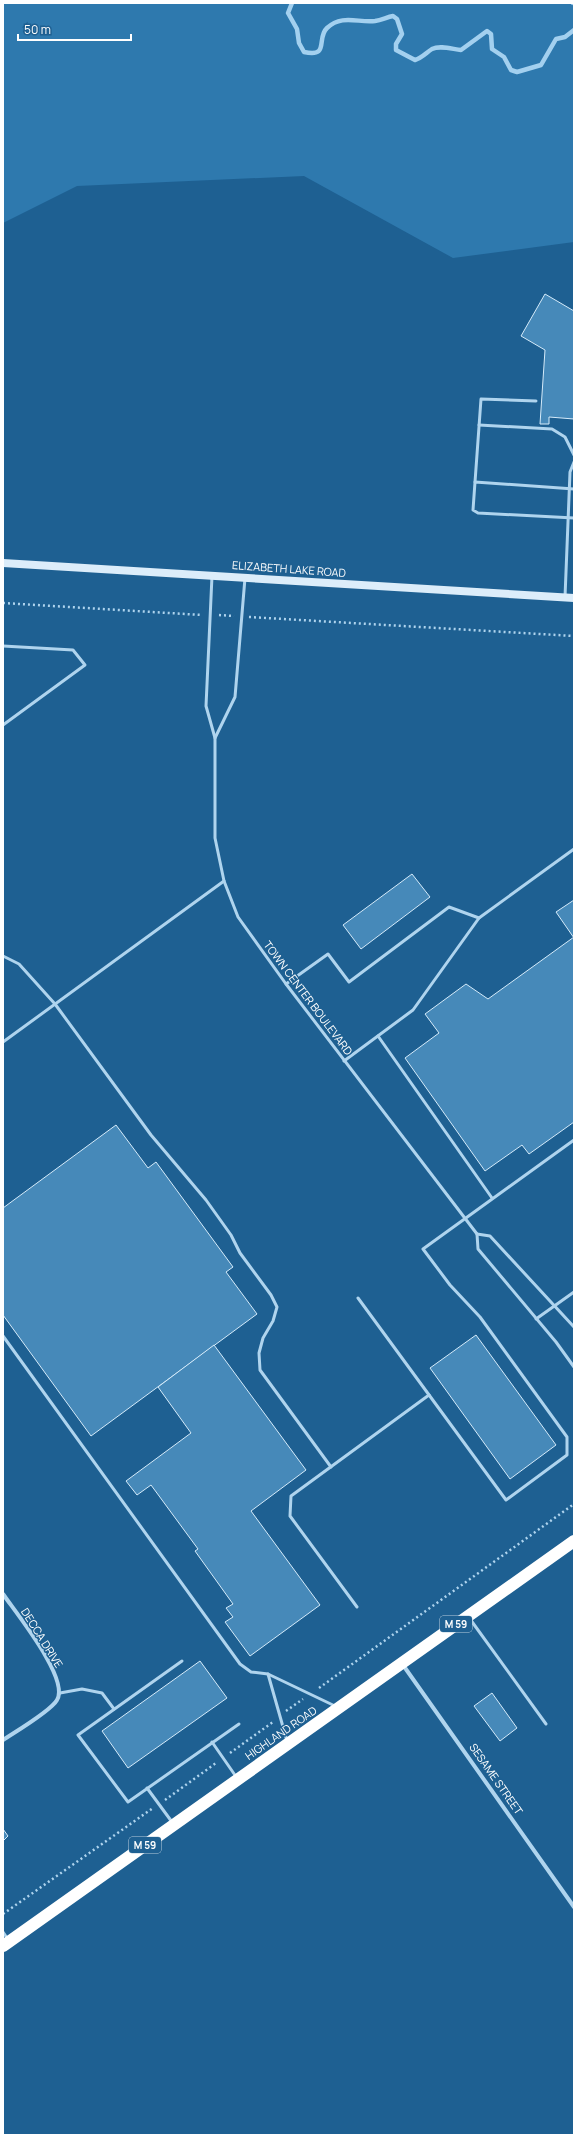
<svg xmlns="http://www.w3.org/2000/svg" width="577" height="2138" font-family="Manrope,sans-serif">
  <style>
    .green { fill: #2e79ae }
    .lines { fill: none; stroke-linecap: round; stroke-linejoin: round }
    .stream { stroke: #a3d0ef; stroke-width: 4.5 }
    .building { fill: #4689b9; stroke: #d5ebfa }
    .path { stroke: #afd4ee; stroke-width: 2.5; stroke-dasharray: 2 3; stroke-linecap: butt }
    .lane { stroke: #afd4ee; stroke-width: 3 }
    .street { stroke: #afd4ee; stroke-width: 4 }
    .secondary { stroke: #dcedfa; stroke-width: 8 }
    .highway { stroke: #fff; stroke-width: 12 }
    .labels { text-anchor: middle; stroke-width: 3; stroke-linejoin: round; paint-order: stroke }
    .shield { fill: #1e6092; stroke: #bccfde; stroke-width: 1 }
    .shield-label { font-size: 10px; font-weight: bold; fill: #fff }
    .street-label { font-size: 11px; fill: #fff; stroke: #1e6092 }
  </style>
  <rect width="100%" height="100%" fill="#1e6092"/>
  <!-- green -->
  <path class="green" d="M3 3H574V242L453 258 304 176 77 186 3 223Z"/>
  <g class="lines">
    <!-- stream -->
    <g class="stream">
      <path d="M292 3 288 13 297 29 299 43 304 52C330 58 316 38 327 28 342 14 358 23 375 21 382 20 387 17 393 16L397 19 402 34 396 44V50L415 60C422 58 426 53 432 49 440 45 452 49 461 50L487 31 491 34 492 49 504 57 511 70 517 72 541 65 556 39 565 37 574 30"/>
      <path d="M573 3H574"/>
    </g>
  </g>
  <!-- building -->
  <g class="building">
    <path d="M545 294 574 311V419L549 417V424H540L545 350 521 336Z"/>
    <path d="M412 874 430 897 361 949 343 925Z"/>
    <path d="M574 900V938L556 912Z"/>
    <path d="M574 937V1122L529 1154 522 1145 485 1171 405 1058 439 1033 425 1014 466 984 488 999Z"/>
    <path d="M116 1125 148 1168 156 1162 233 1267 226 1272 257 1314 91 1436 3 1315V1208Z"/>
    <path d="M476 1335 556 1445 510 1479 430 1368Z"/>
    <path d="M214 1345 306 1470 251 1511 320 1605 250 1656 225 1622 233 1617 226 1608 233 1604 195 1551 198 1549 151 1485 137 1495 126 1481 191 1433 158 1387Z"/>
    <path d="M200 1661 227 1698 128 1768 102 1731Z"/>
    <path d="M492 1693 517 1728 500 1741 474 1706Z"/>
    <path d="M3 1829 8 1836 3 1841Z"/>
  </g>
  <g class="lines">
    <!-- path -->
    <g class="path">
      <path d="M3 603 202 615"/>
      <path d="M219 615 234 616"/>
      <path d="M249 617 574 636"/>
      <path d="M319 1688 574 1504"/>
      <path d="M286 1711 303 1699"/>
      <path d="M230 1753 273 1722"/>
      <path d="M165 1800 216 1763"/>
      <path d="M3 1914 153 1808"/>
    </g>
    <!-- lane -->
    <g class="lane">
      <path d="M479 425 552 429 565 437 574 455"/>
      <path d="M475 482 481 399 536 401"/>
      <path d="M574 489 475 482 473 510 478 513 574 518"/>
      <path d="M212 576 206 706 215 738V838L224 881 238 917 286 984 477 1234 478 1249 556 1342 574 1367"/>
      <path d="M565 597 570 472 574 462"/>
      <path d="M3 646 73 650 85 665 3 725"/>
      <path d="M215 738 235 697 245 578"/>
      <path d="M3 956 19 964 55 1004 151 1135 206 1200 231 1235 240 1253 271 1295 277 1307 273 1321 263 1338 259 1353 260 1370 331 1467"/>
      <path d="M286 984 328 954 349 982 449 907 479 918"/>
      <path d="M378 1036 492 1198"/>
      <path d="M3 1042 224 881"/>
      <path d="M344 1061 413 1010 479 918 574 849"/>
      <path d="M477 1234 490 1236 574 1327"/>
      <path d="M358 1298 506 1500 567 1455V1437L480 1317 450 1285 423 1249 574 1140"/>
      <path d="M536 1319 574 1292"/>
      <path d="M3 1336 240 1664 251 1672 268 1674 335 1706"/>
      <path d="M357 1607 290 1516 291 1496 429 1395"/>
      <path d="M470 1619 546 1724"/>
      <path d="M182 1661 78 1735 128 1802 239 1724"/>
      <path d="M268 1674 287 1741"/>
      <path d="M60 1693 82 1689 102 1693 114 1709"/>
      <path d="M212 1742 237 1778"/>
      <path d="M147 1788 172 1822"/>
      <path d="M3 1932 7 1938"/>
    </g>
    <!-- street -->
    <g class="street">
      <path d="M3 1594C16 1613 70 1679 57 1700 51 1711 15 1732 3 1740"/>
      <path d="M403 1665 574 1907"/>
    </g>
    <!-- secondary -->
    <path class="secondary" d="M3 563 574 598"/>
    <!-- highway -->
    <path class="highway" d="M3 1946 574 1541"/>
  </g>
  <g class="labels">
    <!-- shield labels -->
    <g class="shield">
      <rect x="440" y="1616" width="32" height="16" rx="3"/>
      <rect x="129" y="1837" width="32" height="16" rx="3"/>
    </g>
    <g class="shield-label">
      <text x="456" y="1628">M 59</text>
      <text x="145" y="1849">M 59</text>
    </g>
    <!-- street labels -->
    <g class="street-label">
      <text transform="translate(289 569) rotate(4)" y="4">ELIZABETH LAKE ROAD</text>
      <text transform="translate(308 998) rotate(53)" y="4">TOWN CENTER BOULEVARD</text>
      <text transform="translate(42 1638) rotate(58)" y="4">DECCA DRIVE</text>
      <text transform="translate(281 1733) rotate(-35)" y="4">HIGHLAND ROAD</text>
      <text transform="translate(496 1779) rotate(55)" y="4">SESAME STREET</text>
    </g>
  </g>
  <!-- border -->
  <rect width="577" height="2138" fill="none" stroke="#ffffff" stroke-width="8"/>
  <!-- scale -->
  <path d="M18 34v6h113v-6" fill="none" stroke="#ffffff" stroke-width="2"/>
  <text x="24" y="34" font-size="12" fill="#ffffff" stroke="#1e6092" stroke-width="3" paint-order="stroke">50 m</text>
</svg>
